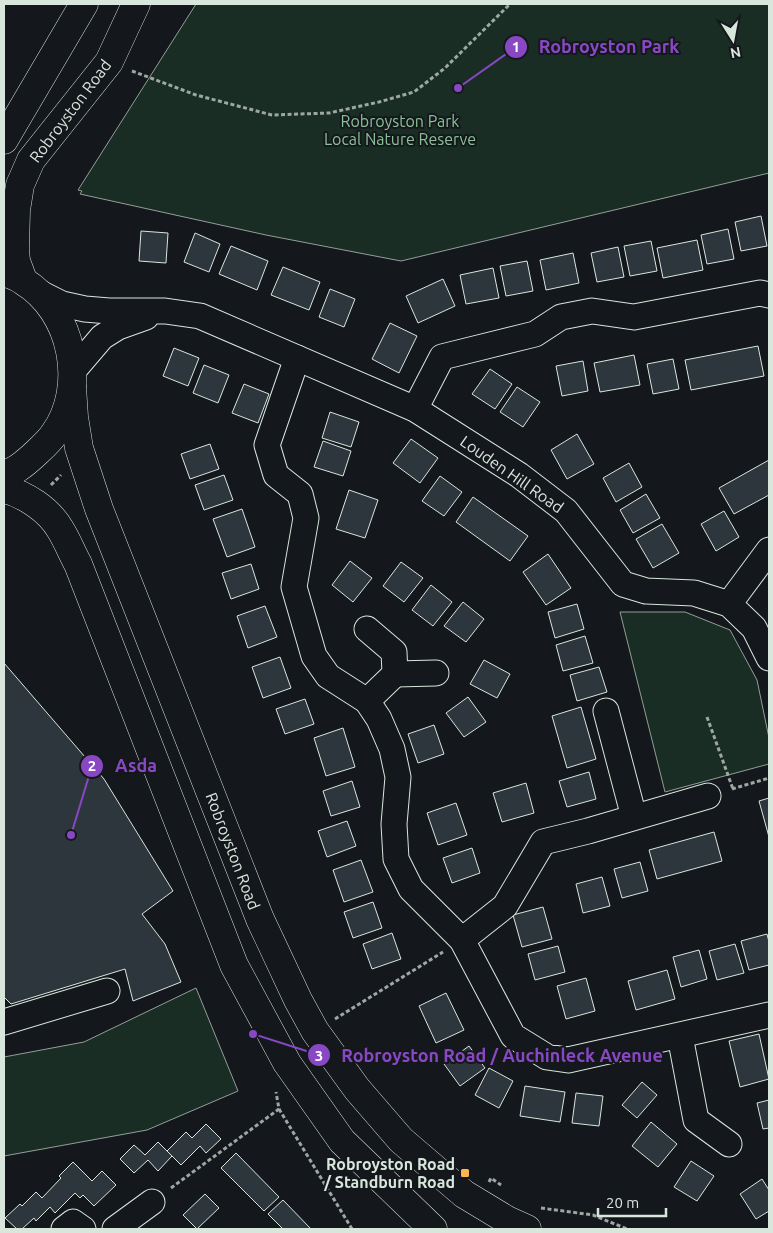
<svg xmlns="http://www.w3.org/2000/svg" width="773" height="1233" font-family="Ubuntu,sans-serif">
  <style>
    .green { fill: #1a2d24; stroke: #939e99 }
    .building { fill: #2c363c; stroke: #d8e6dc }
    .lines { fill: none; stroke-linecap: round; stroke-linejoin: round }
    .minor-casing { stroke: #d8e6dc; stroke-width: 27 }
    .major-casing { stroke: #d8e6dc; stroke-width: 29 }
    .path { stroke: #9da8a2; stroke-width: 3; stroke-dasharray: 4 2.5; stroke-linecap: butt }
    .minor { stroke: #14181c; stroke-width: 25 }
    .major { stroke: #14181c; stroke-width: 28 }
    .poi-dot { fill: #ffb74d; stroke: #14181c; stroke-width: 2 }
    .labels { text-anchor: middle; stroke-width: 4; stroke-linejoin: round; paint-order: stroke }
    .street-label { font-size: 16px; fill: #d8e6dc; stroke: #14181c }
    .park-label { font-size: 16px; fill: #8ac095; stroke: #14181c }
    .poi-label { font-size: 16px; font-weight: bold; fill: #d8e6dc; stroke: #14181c; text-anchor: end }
    .leader { fill: none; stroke: #8948c3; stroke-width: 2 }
    .callout-dot { fill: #8948c3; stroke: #14181c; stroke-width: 2 }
    .mark-label { font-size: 15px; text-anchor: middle; font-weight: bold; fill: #fff }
    .callout-label { font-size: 18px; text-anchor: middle; font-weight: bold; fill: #8948c3; stroke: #14181c; stroke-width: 4; stroke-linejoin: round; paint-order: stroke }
  </style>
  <rect width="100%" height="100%" fill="#14181c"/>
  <!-- green -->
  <g class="green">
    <path d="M196 4H769V173L401 261 266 235 80 194 82 191 78 190Z"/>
    <path d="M620 612H685L730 630 757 680 769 738V764L665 792Z"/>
    <path d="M196 988 238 1091 147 1130 4 1156V1057L84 1042Z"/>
  </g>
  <!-- building -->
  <g class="building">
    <path d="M761 216 767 246 741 251 735 222Z"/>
    <path d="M728 229 734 259 707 264 701 235Z"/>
    <path d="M141 231 168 233 166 263 139 261Z"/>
    <path d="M195 233 220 244 209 272 184 262Z"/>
    <path d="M697 240 703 270 663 278 657 248Z"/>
    <path d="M651 241 657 271 630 276 624 246Z"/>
    <path d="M231 246 268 261 257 290 219 274Z"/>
    <path d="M618 247 624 277 597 282 591 253Z"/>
    <path d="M573 253 579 283 546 290 540 260Z"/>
    <path d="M527 261 533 291 506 296 500 266Z"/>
    <path d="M283 267 320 282 309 310 271 295Z"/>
    <path d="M493 268 499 298 466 304 460 275Z"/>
    <path d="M443 279 455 306 418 323 406 296Z"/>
    <path d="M330 289 355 299 344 327 319 317Z"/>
    <path d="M390 323 417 336 399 373 372 359Z"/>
    <path d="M758 346 764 376 691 390 685 360Z"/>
    <path d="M174 348 199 358 188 386 163 376Z"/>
    <path d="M634 355 640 385 600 392 594 363Z"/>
    <path d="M673 359 679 389 653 394 647 364Z"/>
    <path d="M583 361 588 391 562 396 556 366Z"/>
    <path d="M204 365 229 375 218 403 193 393Z"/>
    <path d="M490 369 512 384 495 409 472 394Z"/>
    <path d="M244 384 269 394 258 423 232 413Z"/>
    <path d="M517 387 540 402 523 427 500 412Z"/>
    <path d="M330 412 359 422 351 447 322 438Z"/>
    <path d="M577 434 594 464 567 479 551 450Z"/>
    <path d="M411 439 438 458 420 483 393 463Z"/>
    <path d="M323 441 351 451 343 476 314 467Z"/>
    <path d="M210 444 219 469 190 479 181 454Z"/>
    <path d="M769 460V495L734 514 719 488Z"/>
    <path d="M629 463 642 487 616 502 603 478Z"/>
    <path d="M224 475 233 500 204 510 195 485Z"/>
    <path d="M440 476 462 492 444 516 422 501Z"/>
    <path d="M349 490 378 500 365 538 336 529Z"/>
    <path d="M646 494 660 518 633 533 620 510Z"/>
    <path d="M473 497 528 536 510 561 456 522Z"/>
    <path d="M242 509 255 547 227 557 213 519Z"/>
    <path d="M724 511 739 537 716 551 701 524Z"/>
    <path d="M662 524 679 553 653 568 636 539Z"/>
    <path d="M548 554 571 588 546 605 523 572Z"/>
    <path d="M350 561 372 578 353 602 332 585Z"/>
    <path d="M401 562 423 578 404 602 383 586Z"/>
    <path d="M251 564 259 589 231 599 222 573Z"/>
    <path d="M431 585 452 602 433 626 412 610Z"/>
    <path d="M463 602 484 619 466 642 444 626Z"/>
    <path d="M577 604 584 629 555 638 548 612Z"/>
    <path d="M265 606 277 637 248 648 237 616Z"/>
    <path d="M585 636 593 663 563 671 556 645Z"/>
    <path d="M280 657 291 688 263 698 252 667Z"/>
    <path d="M484 660 510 674 497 698 470 684Z"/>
    <path d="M4 663 104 779 173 891 142 914 165 944 181 982 133 1001 125 969 11 1004 4 997Z"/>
    <path d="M599 667 607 692 577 701 570 675Z"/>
    <path d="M468 697 486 722 464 737 446 713Z"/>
    <path d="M305 699 314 724 285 734 276 709Z"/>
    <path d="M581 707 596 759 567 768 552 716Z"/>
    <path d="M434 725 444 754 418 763 408 734Z"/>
    <path d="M343 728 355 767 326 776 314 738Z"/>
    <path d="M589 772 596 799 567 807 559 781Z"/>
    <path d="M352 781 360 807 331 816 323 791Z"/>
    <path d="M526 783 534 813 502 822 493 793Z"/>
    <path d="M769 798V837L759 801Z"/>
    <path d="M456 803 467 835 438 845 427 813Z"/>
    <path d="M347 821 356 846 327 857 318 831Z"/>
    <path d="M714 832 722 861 657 879 649 850Z"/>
    <path d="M472 848 480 873 452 883 443 858Z"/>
    <path d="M361 860 373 892 344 902 333 870Z"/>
    <path d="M640 862 648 891 622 898 614 869Z"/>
    <path d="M602 877 610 906 583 913 576 884Z"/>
    <path d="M373 902 382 928 353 938 344 912Z"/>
    <path d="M543 907 552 939 522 947 513 915Z"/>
    <path d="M392 933 401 959 372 969 363 944Z"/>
    <path d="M767 934 769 942V965L749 970 741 941Z"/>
    <path d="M735 944 744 973 717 980 709 951Z"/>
    <path d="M558 946 565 972 535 980 528 954Z"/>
    <path d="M699 950 707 979 681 987 673 957Z"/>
    <path d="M667 970 675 999 636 1010 628 981Z"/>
    <path d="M586 978 595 1011 566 1019 557 986Z"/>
    <path d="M446 993 464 1030 436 1043 419 1006Z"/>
    <path d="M759 1034 769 1079 740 1087 729 1041Z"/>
    <path d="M469 1046 485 1068 460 1086 444 1064Z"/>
    <path d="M489 1068 513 1081 499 1108 475 1095Z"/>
    <path d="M642 1082 657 1095 637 1118 622 1105Z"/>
    <path d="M525 1086 565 1092 560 1122 520 1116Z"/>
    <path d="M576 1093 603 1096 599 1126 572 1123Z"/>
    <path d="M769 1100V1128L763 1129 757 1103Z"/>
    <path d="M651 1122 677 1144 658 1167 632 1146Z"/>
    <path d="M206 1124 221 1139 206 1153 200 1146 181 1165 167 1151 186 1132 192 1138Z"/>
    <path d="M158 1142 172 1156 158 1171 148 1160 134 1173 120 1159 134 1145 145 1155Z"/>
    <path d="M236 1153 279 1197 264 1211 221 1168Z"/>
    <path d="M691 1161 714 1176 697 1201 674 1187Z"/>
    <path d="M73 1162 92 1181 102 1171 116 1185 94 1206 83 1195 80 1198 75 1193 55 1213 50 1207 36 1221 34 1218 22 1229H17L5 1218 20 1204 22 1206 36 1192 42 1198 61 1178 59 1176Z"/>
    <path d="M762 1179 769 1190V1211L756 1219 740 1194Z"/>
    <path d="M205 1194 219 1208 197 1229 183 1215Z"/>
    <path d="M283 1200 311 1229H283L268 1214Z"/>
  </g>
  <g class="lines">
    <!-- minor casing -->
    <g class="minor-casing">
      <g id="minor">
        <path d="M38 292 62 304 85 309 109 311H165L200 316 415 409 519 475 566 511 623 584 646 591 694 593 729 604 754 628 769 658"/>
        <path d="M297 358 267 445 276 475 300 494 306 518 294 587 314 656 328 676 367 701 379 719 392 749 398 777 394 824 396 859 411 889 462 940 513 1036 547 1057 568 1060 769 1015"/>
        <path d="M73 371 102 337 118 327 146 317"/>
        <path d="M415 409 442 357 535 334 561 317 592 311 634 317 760 293 769 295"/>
        <path d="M729 604 769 550"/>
        <path d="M367 629 394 652 395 674 367 701"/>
        <path d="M395 674 436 673"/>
        <path d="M606 711 634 817"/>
        <path d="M462 940 505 906 543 842 588 831 708 796"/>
        <path d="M4 1022 107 991"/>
        <path d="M680 1036 696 1120 729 1144"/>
        <path d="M64 1229 73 1222 83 1229"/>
        <path d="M115 1229 152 1202"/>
      </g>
    </g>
    <!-- major casing -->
    <g class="major-casing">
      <g id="major">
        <path d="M4 140 84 4"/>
        <path d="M23 280 16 261 15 249 16 210 20 185 31 160 109 62 136 4"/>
        <path d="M72 387 74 417 79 448 99 509 260 919 298 1000 315 1031 357 1089 401 1140 464 1194 507 1220 527 1229"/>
        <path d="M4 475C8 473 14 471 18 468 26 463 49 442 54 434 88 387 73 311 23 281 18 277 12 275 6 273"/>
        <path d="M4 489C25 494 49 510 60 529 67 540 72 553 78 564L234 965 287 1063 342 1141 433 1229"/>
      </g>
    </g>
    <!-- path -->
    <g class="path">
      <path d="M132 71 196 95 272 115 329 113 379 102 414 92 445 68 510 4"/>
      <path d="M51 485 61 475"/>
      <path d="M707 717 733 789"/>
      <path d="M732 789 769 778"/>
      <path d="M335 1019 443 952"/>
      <path d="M279 1109 352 1229"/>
      <path d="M489 1182 491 1178 501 1185"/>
      <path d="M171 1188 279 1109 276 1092"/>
      <path d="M541 1208 593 1215 627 1229"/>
    </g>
    <!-- minor -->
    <use href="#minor" class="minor"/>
    <!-- major -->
    <use href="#major" class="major"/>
  </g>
  <!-- markers -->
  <rect class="poi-dot" x="460" y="1168" width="10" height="10" rx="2.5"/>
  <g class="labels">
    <!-- street labels -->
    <g class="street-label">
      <text transform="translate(70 111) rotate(-53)" y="6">Robroyston Road</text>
      <text transform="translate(512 474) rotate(35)" y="6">Louden Hill Road</text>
      <text transform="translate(233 851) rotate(69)" y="6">Robroyston Road</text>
    </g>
    <!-- park labels -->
    <g class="park-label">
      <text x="400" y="127">Robroyston Park<tspan x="400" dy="18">Local Nature Reserve</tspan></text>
    </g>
    <!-- poi labels -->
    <g class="poi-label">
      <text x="455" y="1170">Robroyston Road<tspan x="455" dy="18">/ Standburn Road</tspan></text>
    </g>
  </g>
  <!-- callouts -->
  <path class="leader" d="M458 88L516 47M71 835L92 766M253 1034L319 1055"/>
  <g class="callout-dot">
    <circle cx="458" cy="88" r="5"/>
    <circle cx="71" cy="835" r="5"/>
    <circle cx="253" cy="1034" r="5"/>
    <circle cx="516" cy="47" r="12"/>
    <circle cx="92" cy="766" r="12"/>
    <circle cx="319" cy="1055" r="12"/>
  </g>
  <g class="mark-label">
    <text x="516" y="52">1</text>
    <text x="92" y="771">2</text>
    <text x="319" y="1061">3</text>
  </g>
  <g class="callout-label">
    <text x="609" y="53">Robroyston Park</text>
    <text x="136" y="772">Asda</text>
    <text x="502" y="1062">Robroyston Road / Auchinleck Avenue</text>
  </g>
  <!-- border -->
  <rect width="773" height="1233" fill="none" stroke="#d8e6dc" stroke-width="10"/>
  <!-- north arrow -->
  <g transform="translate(733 40) rotate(169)" stroke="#14181c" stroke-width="4" paint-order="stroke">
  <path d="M0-4L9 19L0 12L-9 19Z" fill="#d8e6dc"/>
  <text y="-8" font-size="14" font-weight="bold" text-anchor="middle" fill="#d8e6dc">N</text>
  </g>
  <!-- scale -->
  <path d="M598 1208v8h68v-8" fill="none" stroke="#d8e6dc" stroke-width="2.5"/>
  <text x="606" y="1208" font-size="15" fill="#d8e6dc" stroke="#14181c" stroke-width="4" paint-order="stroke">20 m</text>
</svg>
